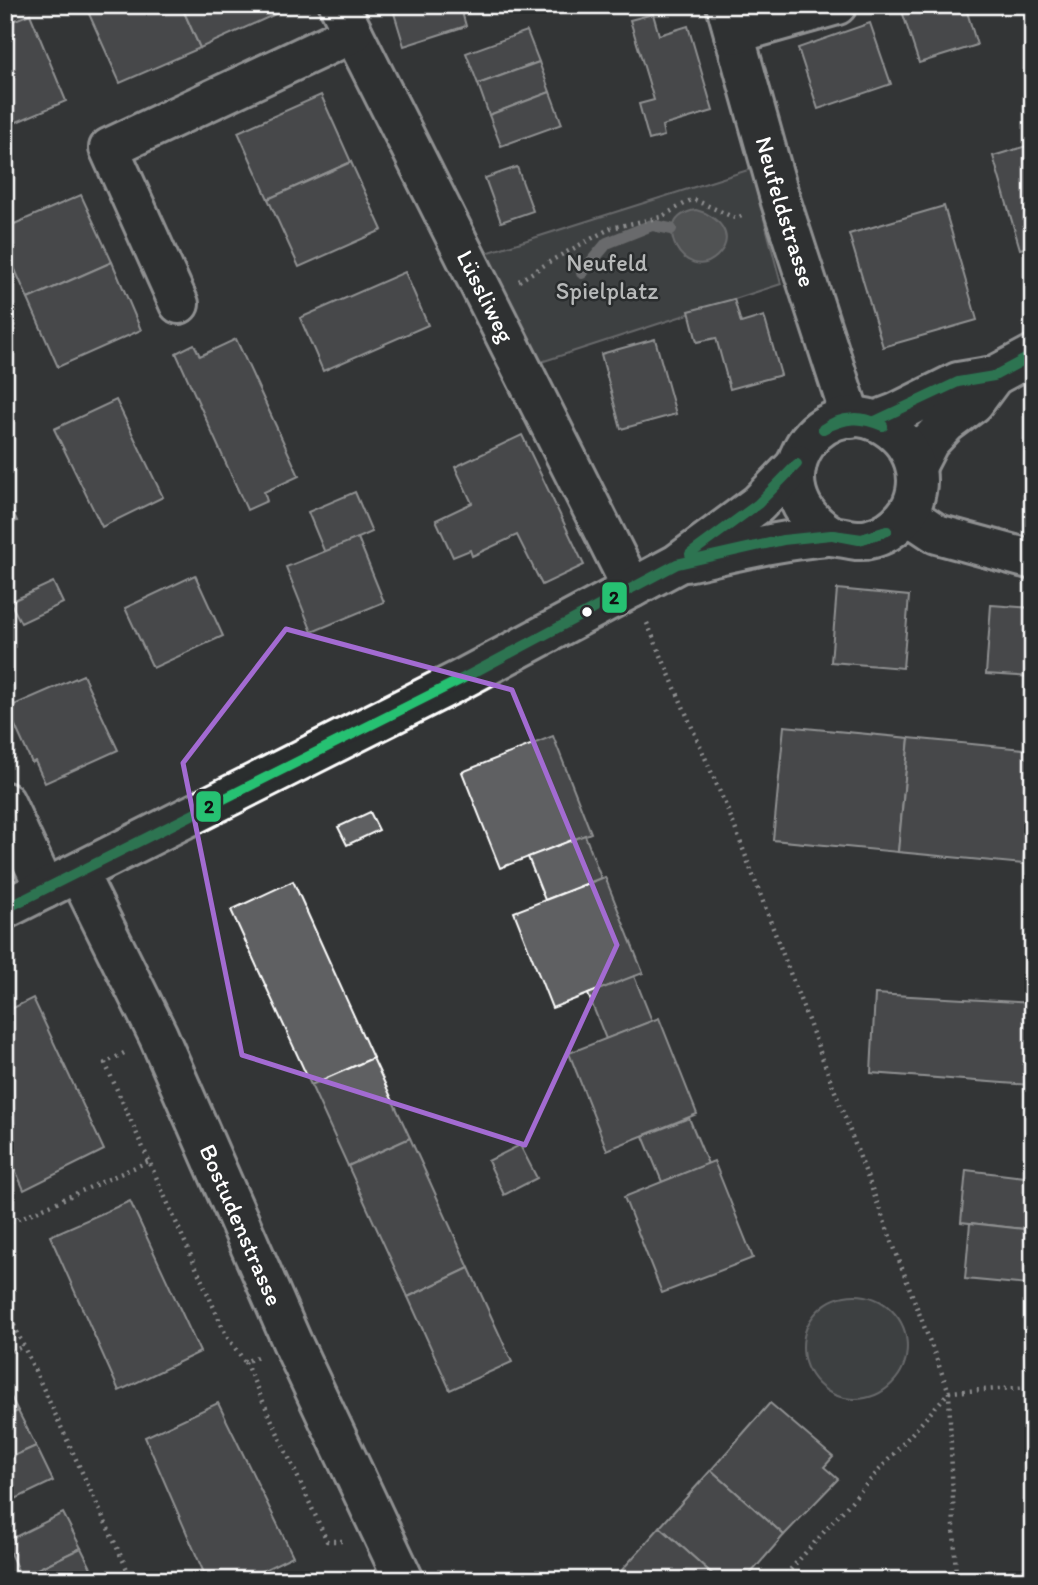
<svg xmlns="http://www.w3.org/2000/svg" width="1038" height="1585" font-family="Itim,sans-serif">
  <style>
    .green { fill: #4c4f50; stroke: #a6a7a8; stroke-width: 2 }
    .water { fill: #737576; stroke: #abacad; stroke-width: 2 }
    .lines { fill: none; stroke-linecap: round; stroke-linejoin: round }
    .stream { stroke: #abacad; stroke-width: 12 }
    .building { fill: #5f6162; stroke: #fff; stroke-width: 2 }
    .minor-casing { stroke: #fff; stroke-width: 44 }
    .path { stroke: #fff; stroke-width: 4.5; stroke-dasharray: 2 5; stroke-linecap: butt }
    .minor { stroke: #2a2d2e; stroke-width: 38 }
    .bus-1-casing { stroke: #2a2d2e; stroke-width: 16 }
    .bus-1 { stroke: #26c172; stroke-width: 10 }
    .marked { fill: none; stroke: #a36bd2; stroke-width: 5; stroke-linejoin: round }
    .bus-dot { fill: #fff; stroke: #2a2d2e; stroke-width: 2.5 }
    .labels { text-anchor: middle; stroke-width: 5; stroke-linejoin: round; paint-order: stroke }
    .street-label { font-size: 24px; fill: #fff; stroke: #2a2d2e }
    .park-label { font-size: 24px; fill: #b7b9b9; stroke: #2a2d2e }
    .line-badge { stroke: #2a2d2e; stroke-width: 2.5 }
    .pale-badge-label { font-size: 19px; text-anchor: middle; font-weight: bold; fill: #111 }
  </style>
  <rect width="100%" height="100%" fill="#333536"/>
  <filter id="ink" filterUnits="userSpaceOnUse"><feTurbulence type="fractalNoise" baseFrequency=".0143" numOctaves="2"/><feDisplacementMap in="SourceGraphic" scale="14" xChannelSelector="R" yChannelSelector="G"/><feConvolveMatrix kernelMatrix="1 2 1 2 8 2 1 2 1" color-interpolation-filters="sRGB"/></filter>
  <g filter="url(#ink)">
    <!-- green -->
    <g class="green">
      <path d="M751 169 781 284 538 363 483 254Z"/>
      <circle cx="855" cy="1347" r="52"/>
    </g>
    <!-- water -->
    <path class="water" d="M696 210C717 215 738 236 717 256 686 286 646 218 696 210Z"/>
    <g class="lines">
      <!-- stream -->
      <path class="stream" d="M582 273 607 243 652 225 671 229"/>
    </g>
    <!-- building -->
    <g class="building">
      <path d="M85 5H181L200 48 120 83Z"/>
      <path d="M181 5H277L280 12 200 48Z"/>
      <path d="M418 5H460L466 26 404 46 394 13Z"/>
      <path d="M900 5H965L977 45 919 63Z"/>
      <path d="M30 14 66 101 5 127V24Z"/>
      <path d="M653 14 659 35 688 26 713 111 662 126 664 136 649 140 639 104 654 100 630 20Z"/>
      <path d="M870 23 891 84 818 109 798 48Z"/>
      <path d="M527 31 539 62 478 84 466 53Z"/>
      <path d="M539 62 550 92 489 115 478 84Z"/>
      <path d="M550 92 562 124 501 146 489 115Z"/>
      <path d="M321 95 351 162 268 199 238 132Z"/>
      <path d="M1033 144V246L1020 249 993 156Z"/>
      <path d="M351 162 382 230 299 267 268 199Z"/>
      <path d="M517 167 533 211 501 222 485 178Z"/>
      <path d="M81 195 112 262 28 299 5 247V228Z"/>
      <path d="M944 206 977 320 883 347 849 234Z"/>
      <path d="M112 262 141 330 58 367 28 299Z"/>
      <path d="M405 272 428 325 323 371 300 318Z"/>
      <path d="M734 299 741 323 764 316 781 375 730 389 716 338 697 342 689 311Z"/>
      <path d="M236 339 299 476 264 492 267 501 247 510 176 353 194 344 200 356Z"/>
      <path d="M655 339 676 414 621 429 601 354Z"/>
      <path d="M116 400 163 497 102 527 54 429Z"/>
      <path d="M522 435 584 565 542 585 517 535 472 556 470 550 453 557 436 520 472 503 455 467Z"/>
      <rect x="1025" y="478" width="8" height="18"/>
      <path d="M355 492 372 532 325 553 308 512Z"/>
      <path d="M5 496 17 521 5 526Z"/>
      <path d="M358 538 384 602 312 632 286 567Z"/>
      <path d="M195 575 223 636 153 668 125 608Z"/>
      <path d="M53 582 63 603 21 623 10 602Z"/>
      <path d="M837 589 909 596 903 668 831 662Z"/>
      <path d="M991 605 1033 608V677L986 674Z"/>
      <path d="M83 675 118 750 45 783 35 761 32 763 7 708Z"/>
      <path d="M784 726 909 738 898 852 773 840Z"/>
      <path d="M553 736 591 833 500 868 462 772Z"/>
      <path d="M909 738 1033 750 1023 864 898 852Z"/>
      <path d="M370 812 379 830 347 845 338 827Z"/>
      <path d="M585 835 601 878 545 900 528 857Z"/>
      <path d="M605 877 643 973 552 1008 514 912Z"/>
      <path d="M293 881 373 1058 311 1085 231 910Z"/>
      <path d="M634 976 652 1021 606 1039 588 994Z"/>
      <path d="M875 994 1033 1003 1030 1085 871 1073Z"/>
      <path d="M33 998 104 1150 24 1190 5 1147V1012Z"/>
      <path d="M659 1018 697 1114 607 1150 569 1053Z"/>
      <path d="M373 1058 410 1138 348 1166 311 1085Z"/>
      <path d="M689 1118 708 1164 662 1182 643 1136Z"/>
      <path d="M410 1138 469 1268 408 1297 348 1166Z"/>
      <path d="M520 1145 537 1178 504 1195 488 1161Z"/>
      <path d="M714 1161 753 1258 662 1293 624 1197Z"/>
      <path d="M966 1170 1033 1178V1230L961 1222Z"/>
      <path d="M130 1201 200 1352 119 1391 50 1236Z"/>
      <path d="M970 1223 1033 1230 1028 1285 965 1279Z"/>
      <path d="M469 1268 512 1362 450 1390 408 1297Z"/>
      <path d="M5 1385 18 1411 5 1417Z"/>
      <path d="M218 1403 293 1556 243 1580H207L145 1437Z"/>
      <path d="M770 1403 833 1457 824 1467 838 1479 784 1535 711 1470Z"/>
      <path d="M18 1411 36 1446 5 1460V1417Z"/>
      <path d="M36 1446 53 1481 5 1504V1460Z"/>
      <path d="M711 1470 784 1535 745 1580H719L660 1527Z"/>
      <path d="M63 1513 81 1548 21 1577 5 1542Z"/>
      <path d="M660 1527 719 1580H613Z"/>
      <path d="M81 1548 97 1580H23L21 1577Z"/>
    </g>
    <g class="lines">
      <!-- minor casing -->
      <g class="minor-casing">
        <g id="minor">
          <path id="s1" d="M339 5 632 588"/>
          <path id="s2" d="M726 5 781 202 851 418"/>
          <path d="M734 34 837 5"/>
          <path d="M179 304 109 148 353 33"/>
          <path d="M875 421 896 413 958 382 994 376 1033 355"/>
          <path d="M916 467 929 442 947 423 974 403 994 376"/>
          <path d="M907 514 937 534 1033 560"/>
          <path d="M686 562C733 552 779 540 827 536 841 535 854 543 869 539 883 536 895 528 904 517 917 502 920 480 914 462 908 444 897 432 880 423 815 392 754 488 831 535"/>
          <path d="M5 802 45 889"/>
          <path id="s3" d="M78 873 158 1035 292 1342 404 1580"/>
          <path d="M5 909 458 681 677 564 758 504 797 464"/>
        </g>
      </g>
      <!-- path -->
      <g class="path">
        <path d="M519 281 554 259 611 228 661 217 693 199 735 218 745 215"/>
        <path d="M647 623 732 820 949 1392 956 1580"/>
        <path d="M124 1053 105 1063 149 1161"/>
        <path d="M5 1225 149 1161 226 1335 245 1362 257 1357"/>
        <path d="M5 1306 132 1580"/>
        <path d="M5 1354 24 1346"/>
        <path d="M245 1362 327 1541H342"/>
        <path d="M781 1580 949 1392 1033 1387"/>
      </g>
      <!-- minor -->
      <use href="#minor" class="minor"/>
      <!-- bus-1 casing -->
      <g class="bus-1-casing">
        <g id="bus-1">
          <path d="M875 421 958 382 994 376 1033 355"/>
          <path d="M823 429C841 415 864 415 883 426"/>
          <path d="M823 429C847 418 858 416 883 426"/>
          <path d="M833 535 862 539 887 531"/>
          <path d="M833 535 859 540 887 531"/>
          <path d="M690 554 758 504 797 464"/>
          <path d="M5 909 458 681 677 564 783 540 831 535"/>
        </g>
      </g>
      <!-- bus-1 -->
      <use href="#bus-1" class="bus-1"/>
    </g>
  </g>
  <!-- marked area -->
  <path d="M0 0H1038V1585H0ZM286 629 512 690 617 945 525 1145 242 1055 183 763Z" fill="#333536" fill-opacity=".55" fill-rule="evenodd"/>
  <path class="marked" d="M286 629 512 690 617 945 525 1145 242 1055 183 763Z"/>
  <!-- markers -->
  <circle class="bus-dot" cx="587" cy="612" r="6"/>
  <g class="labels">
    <!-- street labels -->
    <g class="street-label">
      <text dy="8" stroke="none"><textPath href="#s2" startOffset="215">Neufeldstrasse</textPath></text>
      <text dy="8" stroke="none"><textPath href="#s1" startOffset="326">Lüssliweg</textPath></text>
      <text dy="8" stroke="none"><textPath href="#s3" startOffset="388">Bostudenstrasse</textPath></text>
    </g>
    <!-- park labels -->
    <g class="park-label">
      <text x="607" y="271">Neufeld<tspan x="607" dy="28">Spielplatz</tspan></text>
    </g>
  </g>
  <g class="line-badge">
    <rect x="601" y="581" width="27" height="33" rx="7" fill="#26c172"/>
    <rect x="195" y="790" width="27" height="33" rx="7" fill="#26c172"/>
  </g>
  <g class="pale-badge-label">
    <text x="614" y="604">2</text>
    <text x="209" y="813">2</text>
  </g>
  <!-- margin -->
  <rect width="1038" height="1585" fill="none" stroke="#2a2d2e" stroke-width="28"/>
  <rect x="14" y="14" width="1010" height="1557" fill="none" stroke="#fff" stroke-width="2.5" filter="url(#ink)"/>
</svg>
